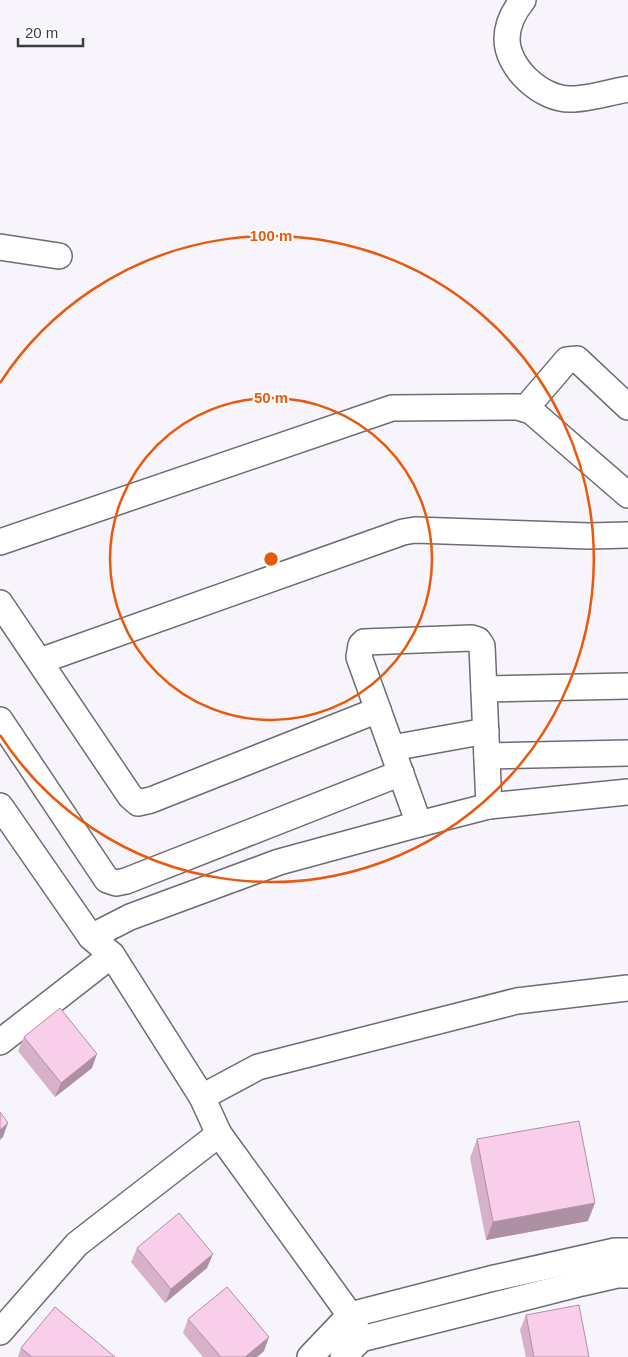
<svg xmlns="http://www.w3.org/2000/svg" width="628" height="1357" font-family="Arial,sans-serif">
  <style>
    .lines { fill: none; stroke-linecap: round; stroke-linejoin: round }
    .minor-casing { stroke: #6f6b73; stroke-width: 28 }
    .minor { stroke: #fff; stroke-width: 25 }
    .wall { fill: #d6b1c9 }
    .shaded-wall { fill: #ae90a4 }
    .building { fill: #f9ceea; stroke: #ae90a4 }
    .ring { fill: none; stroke: #e8590c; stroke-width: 2.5 }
    .centre { fill: #e8590c; stroke: #fff; stroke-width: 2.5 }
    .ring-label { font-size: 15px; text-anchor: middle; font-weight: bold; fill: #e8590c; stroke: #fff; stroke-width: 4; stroke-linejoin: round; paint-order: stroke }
  </style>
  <rect width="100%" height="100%" fill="#f8f4fc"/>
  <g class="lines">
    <!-- minor casing -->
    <g class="minor-casing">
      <g id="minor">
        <path d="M523 0C514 11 507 24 507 39 507 68 542 100 571 99 589 99 610 92 628 89"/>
        <path d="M0 247 59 256"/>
        <path d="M525 409 567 360 577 359 628 407"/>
        <path d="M0 542 392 408 518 407 531 411 628 495"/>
        <path d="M0 603 130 796 138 803 151 800 378 710"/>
        <path d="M40 661 403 532 415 530 589 536 628 535"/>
        <path d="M484 689 628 686"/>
        <path d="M0 720 107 880 116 883 126 881 401 773"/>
        <path d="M392 748 486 731"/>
        <path d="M487 756 628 753"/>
        <path d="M0 806 91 937 112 955 202 1097 219 1134 350 1315 361 1339"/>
        <path d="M419 824 359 657 361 645 364 642 472 638 478 640 482 646 489 806"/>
        <path d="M91 937 130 917 279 862 419 824 489 806 628 792"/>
        <path d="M0 1042 112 955"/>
        <path d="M202 1097 258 1067 517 1001 628 988"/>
        <path d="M0 1332 77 1244 219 1134"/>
        <path d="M310 1357 350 1315 490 1279 615 1251H628"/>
        <path d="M343 1357 361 1339 582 1283 617 1275H628"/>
      </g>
    </g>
    <!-- minor -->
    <use href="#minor" class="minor"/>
  </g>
  <!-- wall -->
  <g class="wall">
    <path d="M24 1037 92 1068 55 1097 18 1051Z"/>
    <path d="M477 1139 588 1221 486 1240 470 1158Z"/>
    <path d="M137 1248 207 1268 165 1303 131 1262Z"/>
    <path d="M526 1315 589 1357H526L520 1330Z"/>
    <path d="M188 1319 264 1351 257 1357H203L183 1333Z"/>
    <path d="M21 1348 115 1357H18Z"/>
  </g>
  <!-- shaded-wall -->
  <g class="shaded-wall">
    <path d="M97 1054 92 1068 55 1097 61 1083Z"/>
    <path d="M8 1123 3 1137 0 1140V1130Z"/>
    <path d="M595 1203 588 1221 486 1240 493 1222Z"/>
    <path d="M213 1254 207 1268 165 1303 171 1289Z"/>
    <path d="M269 1337 264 1351 257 1357H245Z"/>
  </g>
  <!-- building -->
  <g class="building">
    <path d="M60 1008 97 1054 61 1083 24 1037Z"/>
    <path d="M0 1112 8 1123 0 1130Z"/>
    <path d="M579 1121 595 1203 493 1222 477 1139Z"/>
    <path d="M179 1213 213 1254 171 1289 137 1248Z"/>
    <path d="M227 1287 269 1337 245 1357H221L188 1319Z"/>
    <path d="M579 1305 589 1357H534L526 1315Z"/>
    <path d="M55 1307 115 1357H32L21 1348Z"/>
  </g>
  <!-- distance rings -->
  <g class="ring">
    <circle cx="271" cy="559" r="161"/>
    <path d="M0 383A323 323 0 1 1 0 735"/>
  </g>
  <circle cx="271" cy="559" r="8" class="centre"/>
  <g class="ring-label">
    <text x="271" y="241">100 m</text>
    <text x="271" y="403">50 m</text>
  </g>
  <!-- scale -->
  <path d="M18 38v8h65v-8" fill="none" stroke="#3b3a3d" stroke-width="2.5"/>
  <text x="25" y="38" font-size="15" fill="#3b3a3d" stroke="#ffffff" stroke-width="4" paint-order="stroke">20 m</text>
</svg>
